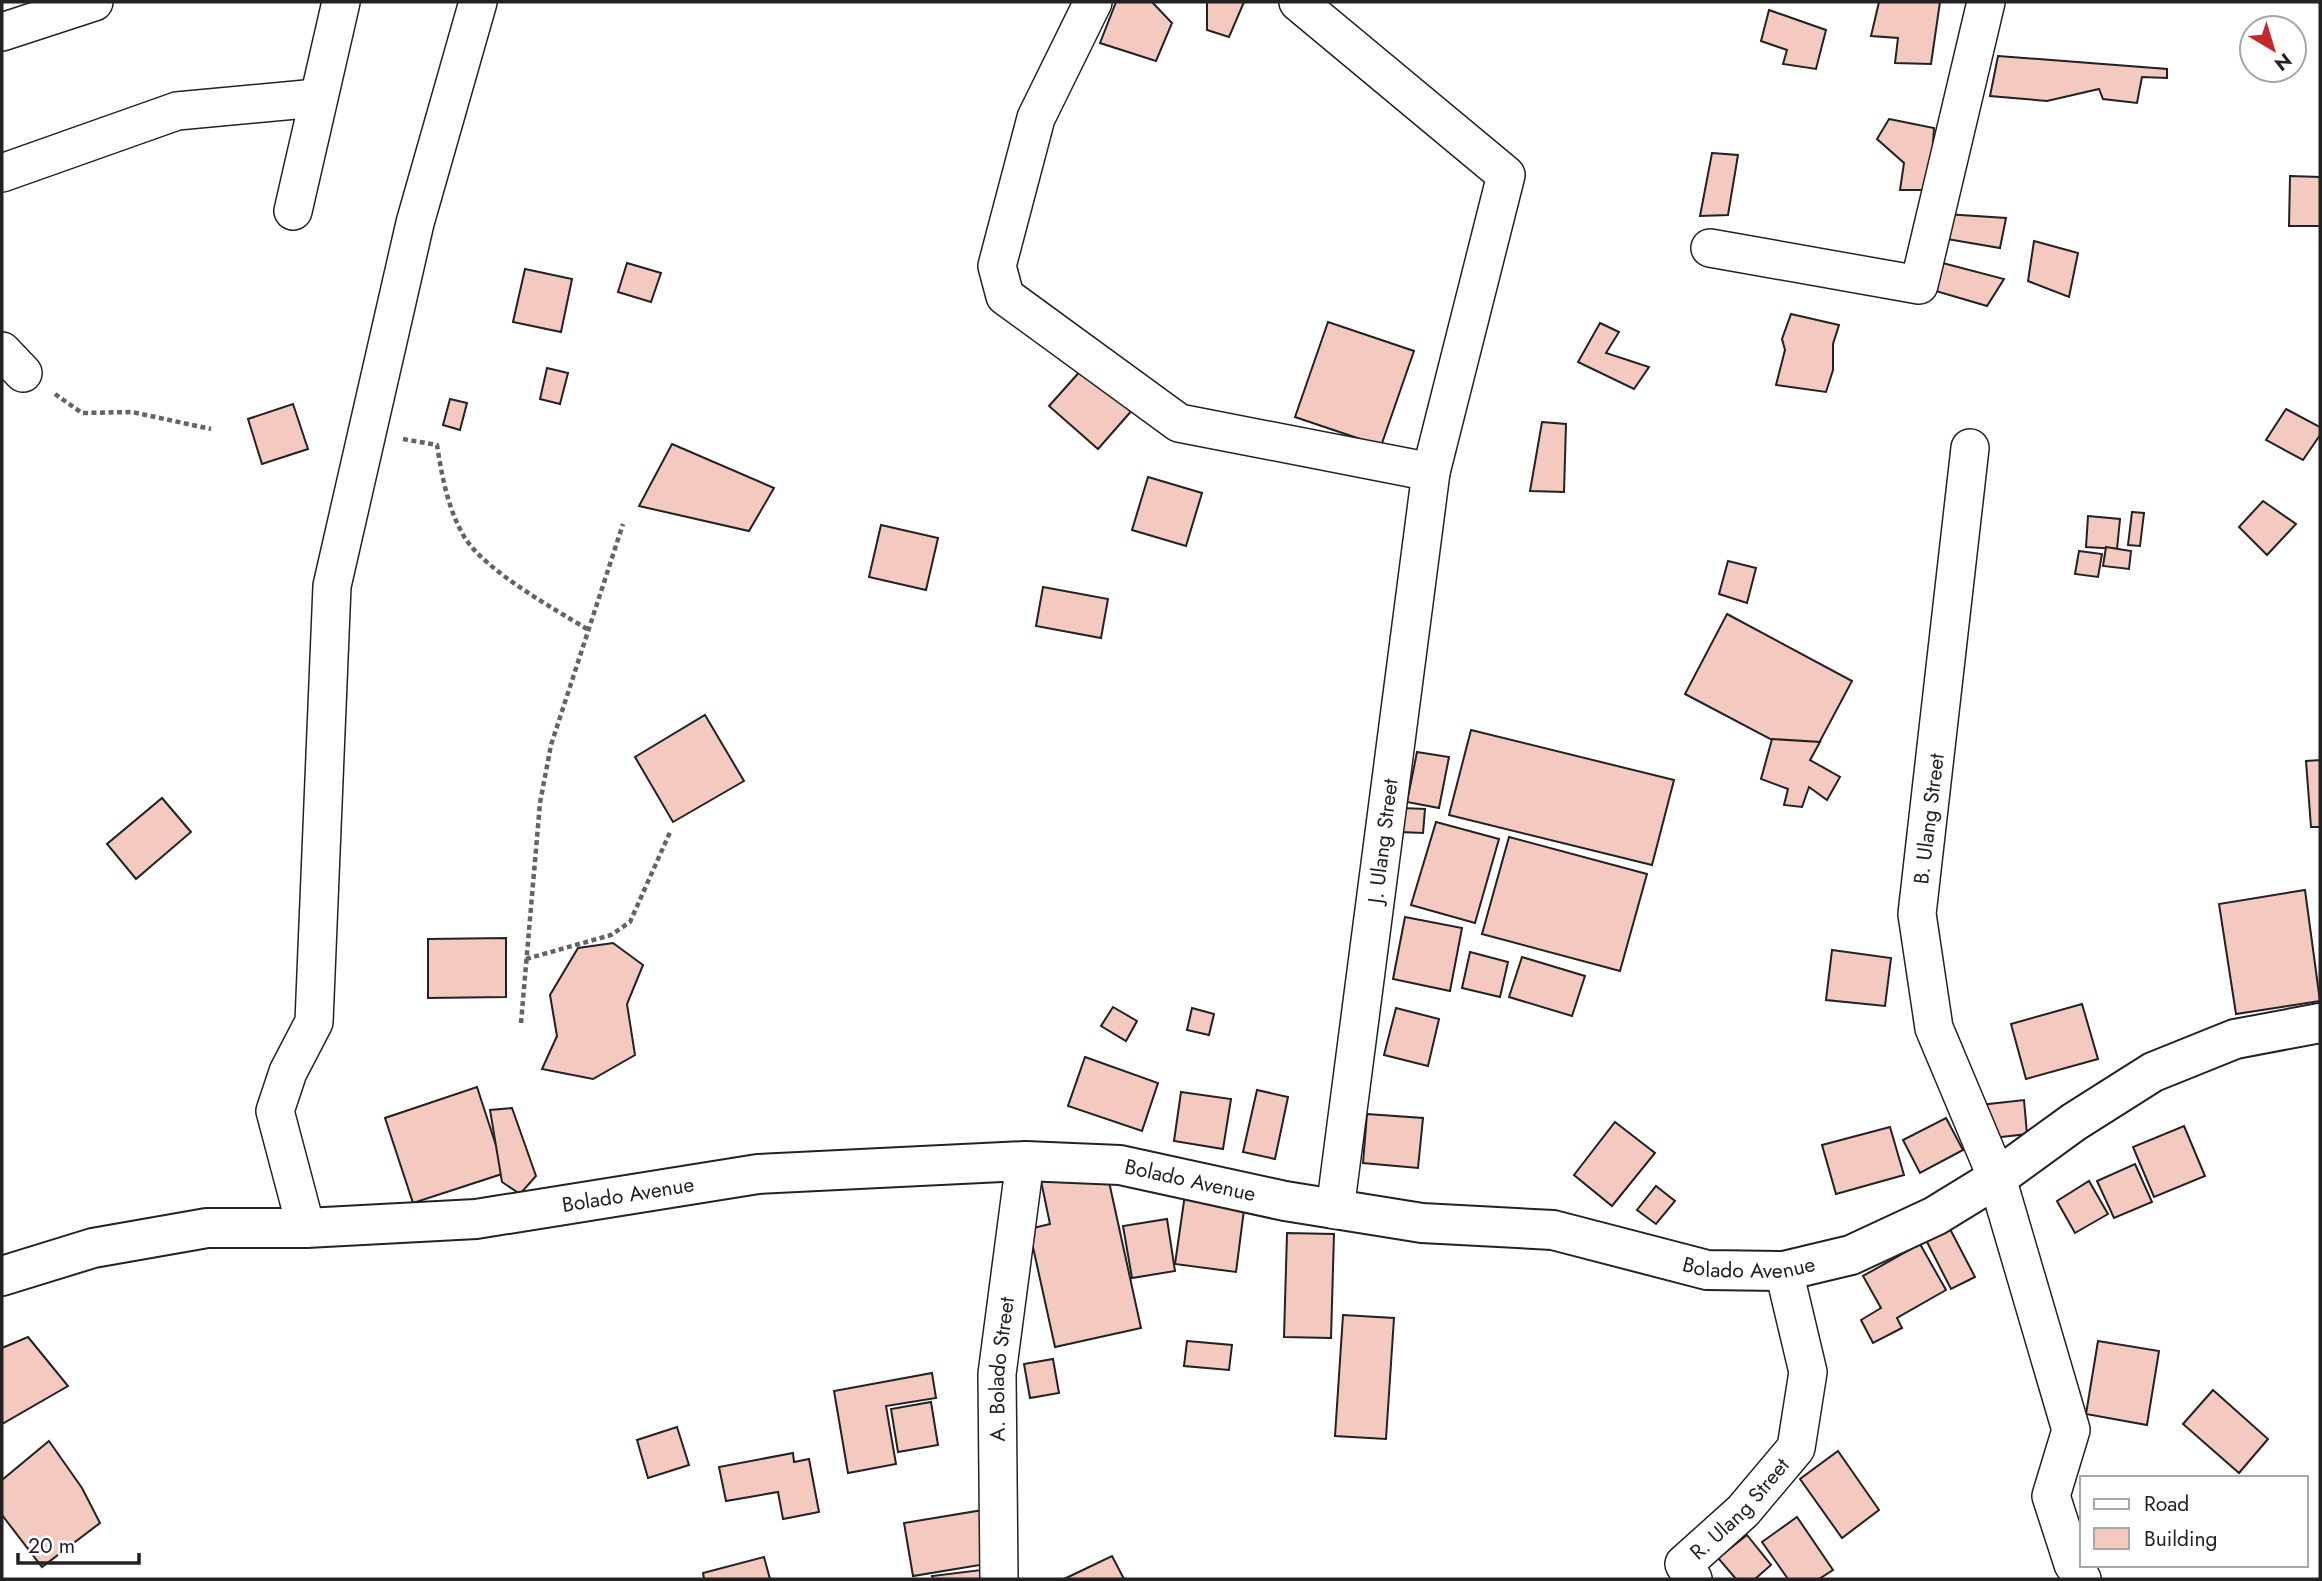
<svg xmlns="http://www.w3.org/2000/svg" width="2322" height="1581" font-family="Jost,sans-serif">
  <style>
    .building { fill: #f3c9c0; stroke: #222; stroke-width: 2 }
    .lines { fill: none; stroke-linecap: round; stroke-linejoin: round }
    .minor-casing { stroke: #222; stroke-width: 40 }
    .tertiary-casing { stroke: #222; stroke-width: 42 }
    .path { stroke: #646464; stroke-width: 4.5; stroke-dasharray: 5 3.5; stroke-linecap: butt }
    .minor { stroke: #fff; stroke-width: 37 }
    .tertiary { stroke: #fff; stroke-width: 38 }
    .labels { text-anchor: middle; stroke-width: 5; stroke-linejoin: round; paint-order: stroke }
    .street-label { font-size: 21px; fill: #222; stroke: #fff }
  </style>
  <rect width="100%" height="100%" fill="#fff"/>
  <!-- building -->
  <g class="building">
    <path d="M1116 2H1152L1172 23 1156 61 1100 43Z"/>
    <path d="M1207 2H1244L1229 37 1207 30Z"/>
    <path d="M1879 2H1940L1931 64 1895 63 1898 38 1871 36Z"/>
    <path d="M1769 10 1826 30 1816 69 1783 64 1787 50 1761 41Z"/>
    <path d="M1998 56 2167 69V78L2142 77 2137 103 2103 99 2099 89 2047 101 1990 96Z"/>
    <path d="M1889 119 1934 128 1930 190H1900L1904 163 1877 139Z"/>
    <path d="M1712 153 1738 155 1728 215 1700 216Z"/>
    <path d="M2290 176 2320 177V226H2289Z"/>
    <path d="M1945 214 2006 218 2000 248 1941 238Z"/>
    <path d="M2034 241 2078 253 2069 297 2028 281Z"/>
    <path d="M1935 261 2004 279 1987 306 1922 287Z"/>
    <path d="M627 263 661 273 651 302 618 292Z"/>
    <path d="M525 269 572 279 561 332 513 322Z"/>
    <path d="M1791 314 1839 325 1833 344V370L1826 392 1776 385 1785 350 1782 339Z"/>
    <path d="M1328 322 1414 351 1381 446 1295 417Z"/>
    <path d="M1600 323 1619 332 1606 353 1649 367 1634 389 1578 362Z"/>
    <path d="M1092 358 1141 400 1098 449 1049 406Z"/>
    <path d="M547 368 568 373 560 404 540 399Z"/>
    <path d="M450 399 467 403 460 430 443 425Z"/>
    <path d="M293 404 308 449 262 464 248 419Z"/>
    <path d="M2286 409 2320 427V435L2303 460 2266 440Z"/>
    <path d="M1542 422 1566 424 1564 492 1530 491Z"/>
    <path d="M672 444 774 488 749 531 639 506Z"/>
    <path d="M1148 477 1202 493 1186 546 1132 530Z"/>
    <path d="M2263 501 2296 524 2267 555 2239 527Z"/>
    <path d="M2132 512 2144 513 2140 546 2128 545Z"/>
    <path d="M2088 516 2120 519 2117 549 2086 547Z"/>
    <path d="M881 525 938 538 926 590 869 577Z"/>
    <path d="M2106 547 2131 551 2129 569 2103 566Z"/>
    <path d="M2079 551 2102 554 2098 577 2075 574Z"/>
    <path d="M1728 561 1756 568 1747 603 1719 594Z"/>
    <path d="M1043 587 1108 599 1101 638 1036 626Z"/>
    <path d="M1727 614 1852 681 1810 760 1685 694Z"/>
    <path d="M705 715 744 781 673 822 635 757Z"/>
    <path d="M1471 730 1674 780 1652 865 1449 815Z"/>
    <path d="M1772 739 1820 742 1810 760 1840 777 1827 800 1809 787 1802 807 1784 805 1788 789 1761 779Z"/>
    <path d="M1417 752 1449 757 1439 808 1407 802Z"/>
    <path d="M2320 760V827H2311L2306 761Z"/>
    <path d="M162 798 191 832 136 879 107 844Z"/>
    <path d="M1402 808 1425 809 1423 833 1400 832Z"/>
    <path d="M1436 822 1499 839 1475 923 1411 905Z"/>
    <path d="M1509 837 1647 874 1620 971 1482 934Z"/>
    <path d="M2305 890 2320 1001 2236 1014 2219 904Z"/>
    <path d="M1405 917 1462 928 1450 991 1393 979Z"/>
    <path d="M506 938V997L428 998V939Z"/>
    <path d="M613 943 643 965 627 1004 635 1055 593 1079 542 1069 557 1036 550 995 578 948Z"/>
    <path d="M1832 950 1891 958 1885 1006 1826 1000Z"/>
    <path d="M1470 952 1508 962 1500 997 1462 988Z"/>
    <path d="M1522 957 1585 976 1572 1016 1509 997Z"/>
    <path d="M2082 1004 2098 1059 2026 1079 2011 1024Z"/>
    <path d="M1113 1007 1137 1021 1126 1041 1101 1026Z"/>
    <path d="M1192 1008 1214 1014 1209 1035 1187 1030Z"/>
    <path d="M1396 1008 1439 1019 1428 1066 1384 1055Z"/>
    <path d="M1085 1057 1158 1083 1142 1131 1068 1106Z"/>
    <path d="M477 1087 505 1173 413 1203 385 1118Z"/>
    <path d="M1257 1090 1288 1097 1275 1159 1243 1152Z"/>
    <path d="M1181 1092 1231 1099 1223 1149 1174 1141Z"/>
    <path d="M2024 1100 2027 1134 1984 1139 1980 1105Z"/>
    <path d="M512 1108 536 1176 520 1194 502 1182 490 1110Z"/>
    <path d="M1367 1114 1423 1118 1418 1168 1363 1163Z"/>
    <path d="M1946 1118 1963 1150 1920 1173 1903 1140Z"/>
    <path d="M1615 1122 1655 1153 1612 1206 1574 1175Z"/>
    <path d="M2184 1126 2205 1176 2154 1197 2133 1147Z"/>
    <path d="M1890 1127 1904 1175 1836 1194 1822 1145Z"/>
    <path d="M2135 1164 2152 1202 2114 1218 2097 1181Z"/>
    <path d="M1106 1168 1141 1328 1055 1347 1029 1229 1050 1224 1041 1181Z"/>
    <path d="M2089 1181 2108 1214 2075 1233 2057 1201Z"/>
    <path d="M1656 1186 1675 1201 1656 1224 1637 1210Z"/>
    <path d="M1185 1194 1245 1202 1236 1272 1175 1264Z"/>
    <path d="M1167 1219 1175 1271 1132 1278 1123 1226Z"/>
    <path d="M1950 1229 1975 1277 1951 1289 1926 1240Z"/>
    <path d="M1287 1233 1334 1234 1331 1338 1284 1337Z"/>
    <path d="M1920 1244 1946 1290 1897 1318 1902 1328 1873 1343 1861 1320 1881 1308 1863 1276Z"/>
    <path d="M1343 1315 1394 1318 1386 1439 1335 1436Z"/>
    <path d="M28 1337 68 1386 2 1424V1348Z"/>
    <path d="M1187 1341 1232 1345 1229 1370 1184 1366Z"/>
    <path d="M2098 1341 2159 1351 2147 1425 2086 1414Z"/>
    <path d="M1053 1359 1059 1393 1030 1398 1024 1364Z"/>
    <path d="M932 1373 936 1398 886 1406 896 1464 848 1473 834 1391Z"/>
    <path d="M2213 1390 2268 1439 2239 1473 2183 1424Z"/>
    <path d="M931 1402 938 1445 898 1452 891 1409Z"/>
    <path d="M677 1427 689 1465 648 1478 637 1440Z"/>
    <path d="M49 1441 82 1488 100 1523 42 1567 2 1515V1480Z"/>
    <path d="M1838 1451 1879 1510 1842 1538 1800 1479Z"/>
    <path d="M793 1453 794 1462 809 1459 819 1512 783 1519 778 1492 726 1501 719 1467Z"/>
    <path d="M983 1510 992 1563 913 1576 904 1523Z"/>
    <path d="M1797 1517 1833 1570 1819 1579H1788L1762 1542Z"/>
    <path d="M1747 1535 1771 1565 1755 1579H1736L1718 1558Z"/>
    <path d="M1112 1556 1124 1579H1064Z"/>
    <path d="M764 1557 770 1579H704L703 1573Z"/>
    <path d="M981 1570 982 1579H933L932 1576Z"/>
  </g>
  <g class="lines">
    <!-- minor casing -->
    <g class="minor-casing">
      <g id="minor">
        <path d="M1093 2 1036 118 997 266 1005 296 1179 423 1431 472"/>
        <path d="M1298 2 1506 175 1431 472 1335 1210"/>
        <path d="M2 32 94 2"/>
        <path d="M2 173 177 111 317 98"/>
        <path d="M293 211 341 2"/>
        <path d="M1710 248 1919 285 1986 2"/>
        <path d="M2 351 23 373"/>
        <path d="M1970 448 1917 914 1934 1028 1997 1178 2071 1430 2051 1496 2073 1564 2082 1579"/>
        <path d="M306 1228 275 1111 288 1072 314 1022 332 586 415 223 478 2"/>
        <path id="s1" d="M999 1579 997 1374 1025 1161"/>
        <path id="s2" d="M1693 1579 1684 1564 1743 1511 1796 1448 1808 1372 1784 1271"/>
      </g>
    </g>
    <!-- tertiary casing -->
    <g class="tertiary-casing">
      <g id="tertiary">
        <path id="s3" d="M2 1276 93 1248 207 1228H306L476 1219 758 1174 1025 1161 1120 1165 1285 1201 1422 1223 1553 1230 1707 1270 1784 1271 1851 1255 1935 1216 1997 1178 2074 1122 2153 1072 2235 1039 2320 1023"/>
      </g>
    </g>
    <!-- path -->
    <g class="path">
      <path d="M55 394 82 413 132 412 211 429"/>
      <path d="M403 439 437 445C442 477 448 510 465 538 487 572 553 608 587 629"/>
      <path d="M526 959 611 935 630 922 671 830"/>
      <path d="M521 1023 540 803 551 745 623 524"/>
    </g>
    <!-- minor -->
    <use href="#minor" class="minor"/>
    <!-- tertiary -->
    <use href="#tertiary" class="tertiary"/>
  </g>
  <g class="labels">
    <!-- street labels -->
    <g class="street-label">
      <text transform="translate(1929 819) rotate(-83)" y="7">B. Ulang Street</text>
      <text transform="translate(1383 841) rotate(-83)" y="7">J. Ulang Street</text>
      <text dy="7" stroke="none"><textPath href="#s3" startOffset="1200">Bolado Avenue</textPath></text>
      <text dy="7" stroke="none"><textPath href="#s3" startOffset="634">Bolado Avenue</textPath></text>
      <text dy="7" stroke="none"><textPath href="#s3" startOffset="1768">Bolado Avenue</textPath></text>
      <text dy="7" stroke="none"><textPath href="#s1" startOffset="210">A. Bolado Street</textPath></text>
      <text dy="7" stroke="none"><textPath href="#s2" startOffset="96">R. Ulang Street</textPath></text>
    </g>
  </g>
  <!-- border -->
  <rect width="2322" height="1581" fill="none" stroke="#222222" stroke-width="7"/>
  <!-- legend -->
  <rect x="2080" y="1476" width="228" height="91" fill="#ffffff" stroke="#a7a7a7" stroke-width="2"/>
  <rect x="2094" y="1499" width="35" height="10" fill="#ffffff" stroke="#a7a7a7" stroke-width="2"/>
  <text x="2144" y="1511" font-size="21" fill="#222222">Road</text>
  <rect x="2094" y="1528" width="35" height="21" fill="#f3c9c0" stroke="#a7a7a7" stroke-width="2"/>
  <text x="2144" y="1546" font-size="21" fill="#222222">Building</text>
  <!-- north arrow -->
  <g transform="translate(2273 49) rotate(142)"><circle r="33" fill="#ffffff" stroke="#a7a7a7" stroke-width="2"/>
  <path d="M0-5L12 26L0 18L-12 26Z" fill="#c62828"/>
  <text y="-10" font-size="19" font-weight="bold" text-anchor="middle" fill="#222222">N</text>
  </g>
  <!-- scale -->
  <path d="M18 1553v10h121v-10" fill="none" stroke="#222222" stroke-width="3.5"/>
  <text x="28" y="1553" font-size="21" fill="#222222" stroke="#ffffff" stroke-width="5" paint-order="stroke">20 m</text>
</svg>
